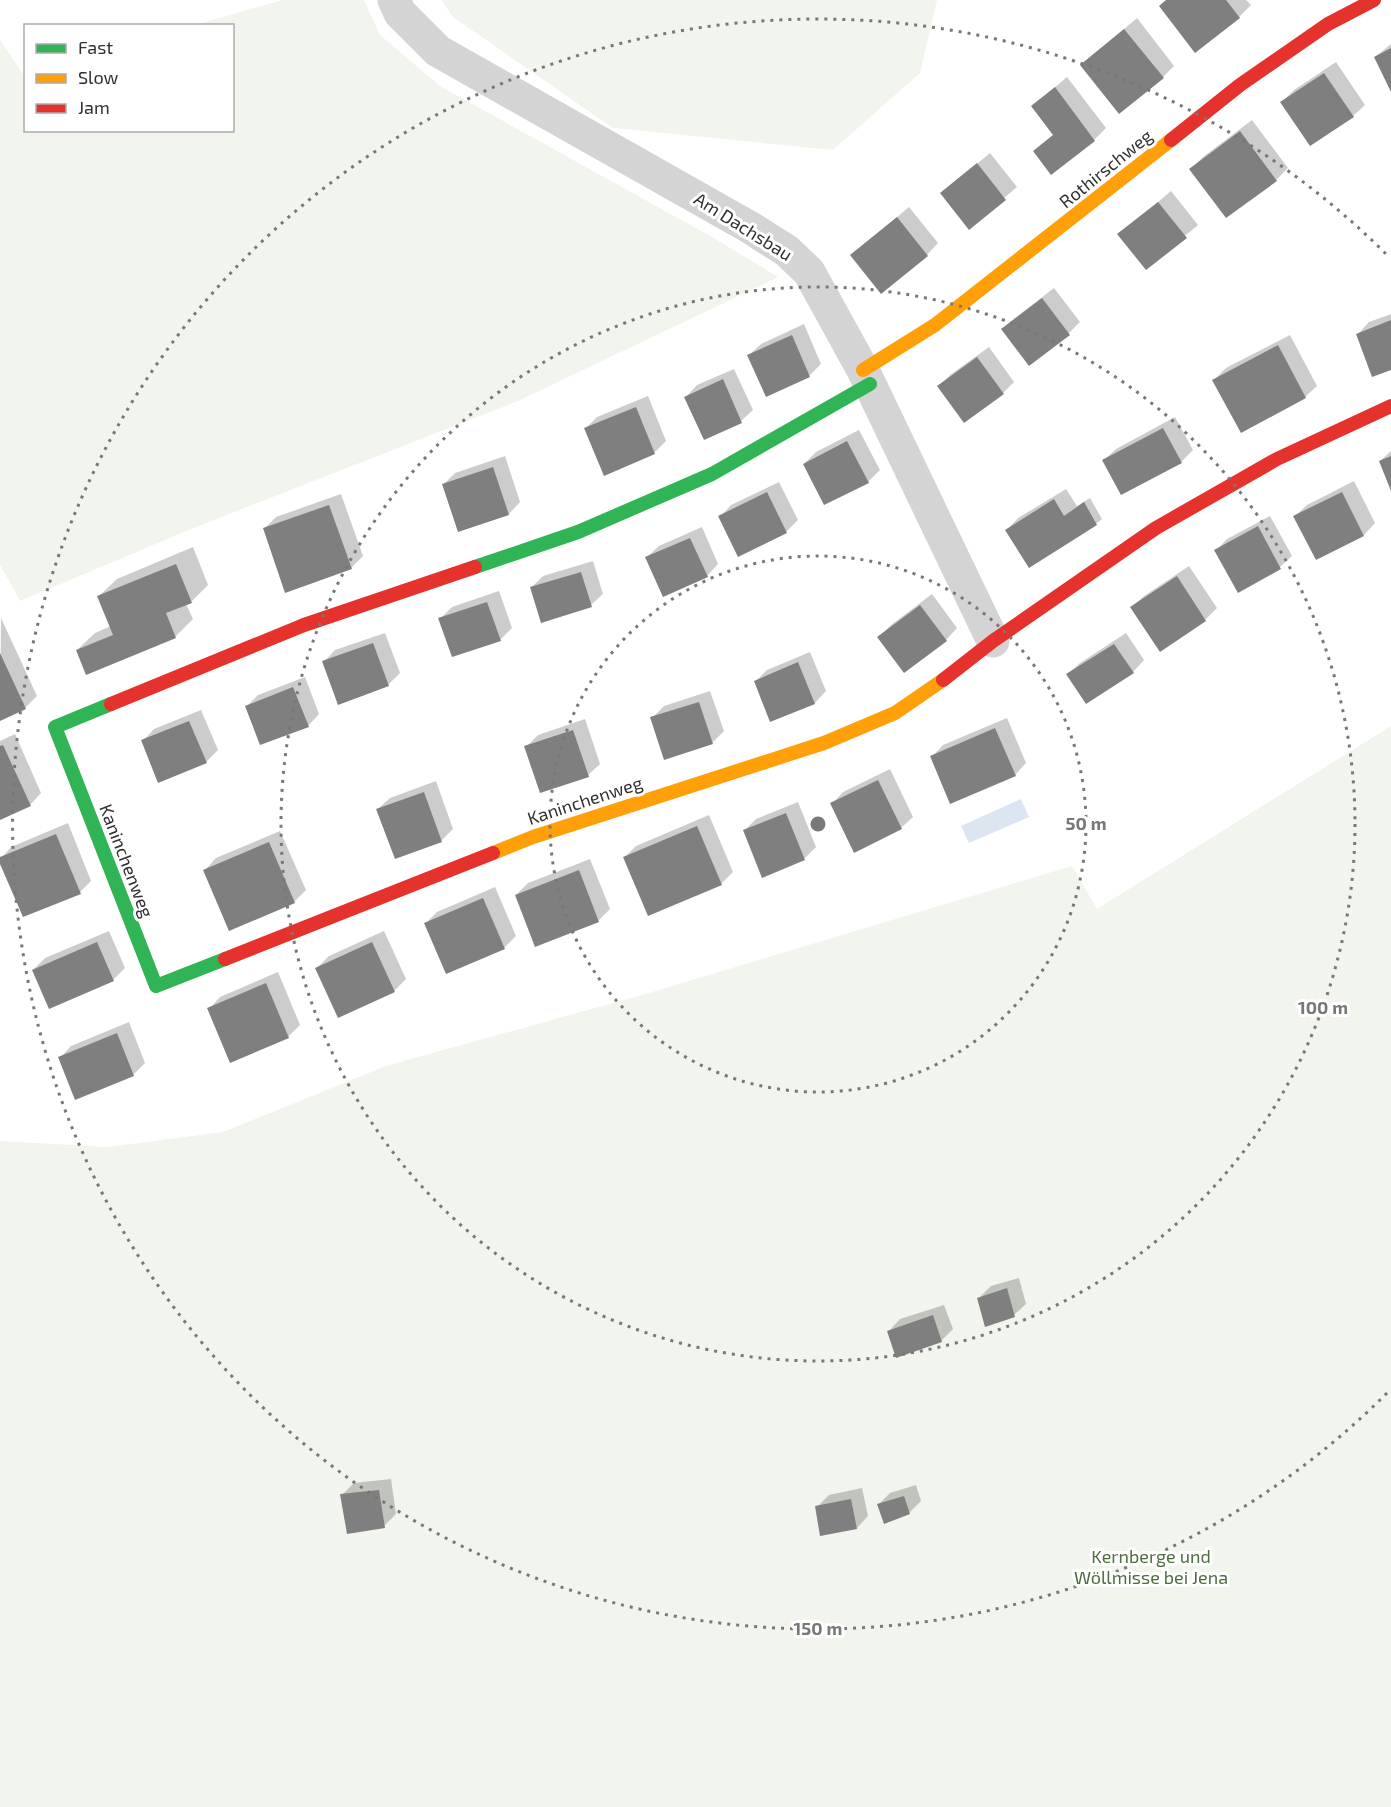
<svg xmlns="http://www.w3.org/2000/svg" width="1391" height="1807" font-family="'Exo 2',sans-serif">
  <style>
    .green { fill: #f1f5ed }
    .water { fill: #dbe6f2 }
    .shadow { fill: #0003 }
    .building { fill: #7f7f7f }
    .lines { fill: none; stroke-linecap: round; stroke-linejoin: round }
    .street { stroke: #d4d4d4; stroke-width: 33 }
    .fast { stroke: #30b455; stroke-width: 14 }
    .slow { stroke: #ff9f0a; stroke-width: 14 }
    .jam { stroke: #e5322d; stroke-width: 14 }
    .ring { fill: none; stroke: #787878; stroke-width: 3; stroke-dasharray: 3 6 }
    .labels { text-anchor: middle; stroke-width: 6; stroke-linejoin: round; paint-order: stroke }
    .street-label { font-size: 18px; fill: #303030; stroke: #fff }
    .park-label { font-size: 18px; fill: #4f6c3e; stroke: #fff }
    .centre { fill: #787878; stroke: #fff; stroke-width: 3 }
    .ring-label { font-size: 18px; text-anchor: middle; font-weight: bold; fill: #787878; stroke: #fff; stroke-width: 6; stroke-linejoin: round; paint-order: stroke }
  </style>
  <rect width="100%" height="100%" fill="#fff"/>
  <!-- green -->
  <g class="green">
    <path d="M283 0H364L380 35 440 86 712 237 778 277 518 401 191 529 20 601 0 564V40L23 74H25L26 130H232V26L194 25Z"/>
    <path d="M441 0H937L920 73 833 150 613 128 453 17Z"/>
    <path d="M1391 726V1807H0V1141L108 1147 223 1132 386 1066 649 993 1072 866 1097 909Z"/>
  </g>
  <!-- water -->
  <path class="water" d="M1021 799 1029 817 969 843 961 826Z"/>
  <!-- shadow -->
  <g class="shadow">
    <path d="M1166 0H1246L1251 5 1239 17Z"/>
    <path d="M1137 18 1174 66 1163 77 1082 65Z"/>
    <path d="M1391 44V89L1375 57Z"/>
    <path d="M1336 62 1365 105 1353 116 1282 102 1294 90Z"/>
    <path d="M1067 77 1106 128 1094 140 1051 173 1035 151 1054 134 1033 106Z"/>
    <path d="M1252 120 1288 168 1276 180 1191 169 1203 157Z"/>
    <path d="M990 153 1017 187 969 227 942 193Z"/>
    <path d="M1171 191 1198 225 1147 268 1120 234Z"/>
    <path d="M909 207 938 243 927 255H852Z"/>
    <path d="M1054 288 1080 322 1069 333 1029 364 1003 329 1015 318Z"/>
    <path d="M1391 314V368L1358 334 1369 322Z"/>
    <path d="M804 324 821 364 809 376 749 355 761 344Z"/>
    <path d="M1290 335 1317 386 1305 397 1214 380 1226 368Z"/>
    <path d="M989 347 1014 382 1003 393 939 387 950 375Z"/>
    <path d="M734 369 753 410 741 421 704 438 686 397 697 385Z"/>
    <path d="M648 396 666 441 654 453 586 428 597 417Z"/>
    <path d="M1175 417 1193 450 1181 462 1104 460 1116 449Z"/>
    <path d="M859 430 880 470 868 482 804 464 816 452Z"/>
    <path d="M1391 451V488L1380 461Z"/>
    <path d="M505 456 520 502 509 514 459 530 443 485 455 473Z"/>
    <path d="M1354 481 1375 523 1364 535 1316 558 1295 516 1307 505Z"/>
    <path d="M779 482 798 520 786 532 720 517 731 505Z"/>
    <path d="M1066 489 1077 506 1090 498 1102 519 1096 524 1007 530 1018 518Z"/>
    <path d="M341 494 363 556 351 568 264 529 276 517Z"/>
    <path d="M1270 516 1292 556 1280 567 1238 591 1216 551 1227 539Z"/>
    <path d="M702 527 718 564 707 576 647 557 659 546Z"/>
    <path d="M193 547 208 585 191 602 186 604 193 619 175 637 77 650 95 633 111 626 99 596 117 579Z"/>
    <path d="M593 561 603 594 591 605 531 588 543 576Z"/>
    <path d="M1189 566 1217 608 1205 620 1132 607 1144 596Z"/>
    <path d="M499 591 512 628 500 640 440 619 452 607Z"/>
    <path d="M932 594 957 628 946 640 879 637 891 625Z"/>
    <path d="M1 618 37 696 25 708 0 719Z"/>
    <path d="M385 633 400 673 388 685 324 662 335 650Z"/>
    <path d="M1126 633 1144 660 1133 672 1068 674 1080 663Z"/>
    <path d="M810 652 826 691 815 703 771 720 755 682 767 670Z"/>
    <path d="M305 677 319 714 308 726 247 706 258 695Z"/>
    <path d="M710 691 724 731 712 743 652 718 664 706Z"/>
    <path d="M201 710 218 750 206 762 143 741 154 729Z"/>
    <path d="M1007 718 1026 763 1015 775 932 757 943 745Z"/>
    <path d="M585 719 600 764 588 775 526 747 538 735Z"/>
    <path d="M15 734 41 793 30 805 0 818V741Z"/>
    <path d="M890 769 913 817 901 828 832 804 843 792Z"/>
    <path d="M436 781 453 829 442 840 396 857 378 809 390 798Z"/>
    <path d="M798 802 816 847 805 858 763 876 744 831 756 819Z"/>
    <path d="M709 815 733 872 721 884 625 857 636 846Z"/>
    <path d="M68 823 91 881 80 892 0 860 11 847Z"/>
    <path d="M280 831 306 890 294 902 205 870 216 858Z"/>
    <path d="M590 859 610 909 598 921 516 895 528 883Z"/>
    <path d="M495 887 516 936 504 948 426 923 437 912Z"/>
    <path d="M109 931 125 968 113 980 33 970 45 958Z"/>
    <path d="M384 931 406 979 394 991 317 968 329 956Z"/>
    <path d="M278 972 300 1025 288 1037 209 1009 220 997Z"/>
    <path d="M129 1022 145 1063 133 1075 60 1058 71 1046Z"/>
    <path d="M1019 1278 1026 1304 1014 1315 979 1298 991 1286Z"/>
    <path d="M944 1305 953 1329 941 1341 889 1331 900 1319Z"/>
    <path d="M391 1479 396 1514 384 1526 342 1495 354 1483Z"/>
    <path d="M916 1485 921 1501 909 1513 878 1505 890 1493Z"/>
    <path d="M862 1488 868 1516 857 1528 817 1507 829 1495Z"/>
  </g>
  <!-- building -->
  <g class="building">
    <path d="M1166 0H1226L1240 18 1195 53 1159 6Z"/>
    <path d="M1124 29 1164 78 1119 114 1080 65Z"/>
    <path d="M1391 48V92L1374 57Z"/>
    <path d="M1324 73 1354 117 1310 146 1280 102Z"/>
    <path d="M1055 87 1095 141 1051 175 1033 151 1053 135 1031 106Z"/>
    <path d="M1240 131 1277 181 1226 218 1189 169Z"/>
    <path d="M977 163 1006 200 969 230 940 193Z"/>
    <path d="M1158 202 1187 238 1146 270 1117 234Z"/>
    <path d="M897 217 928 256 881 294 850 255Z"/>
    <path d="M1042 298 1070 335 1029 366 1001 329Z"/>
    <path d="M1391 320V370L1372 377 1356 334Z"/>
    <path d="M792 335 810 377 766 397 747 355Z"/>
    <path d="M1278 345 1306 398 1241 433 1212 380Z"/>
    <path d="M977 357 1004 394 964 423 937 386Z"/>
    <path d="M723 379 742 423 704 440 684 397Z"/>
    <path d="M636 407 655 454 604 476 584 428Z"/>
    <path d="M1163 428 1182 463 1121 495 1102 460Z"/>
    <path d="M847 441 869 483 824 505 803 464Z"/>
    <path d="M1391 456V491L1379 461Z"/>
    <path d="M493 467 509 515 458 532 442 484Z"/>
    <path d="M767 492 787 533 738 557 718 516Z"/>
    <path d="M1342 492 1364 536 1316 560 1293 516Z"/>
    <path d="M1054 499 1064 516 1084 502 1097 525 1029 568 1005 530Z"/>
    <path d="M329 505 352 569 285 593 263 528Z"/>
    <path d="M1258 526 1281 569 1238 593 1214 550Z"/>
    <path d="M690 538 708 577 663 597 645 557Z"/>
    <path d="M176 564 192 603 166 613 176 638 86 675 76 650 113 635 97 596Z"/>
    <path d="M581 572 592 607 541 623 530 587Z"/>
    <path d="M1177 576 1206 621 1160 652 1130 607Z"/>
    <path d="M487 602 501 641 452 657 438 618Z"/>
    <path d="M920 605 947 641 904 673 877 637Z"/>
    <path d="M373 643 389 686 338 705 322 661Z"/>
    <path d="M1114 644 1134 673 1086 704 1066 674Z"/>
    <path d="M0 653 26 709 0 721Z"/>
    <path d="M798 662 815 704 770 722 754 681Z"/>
    <path d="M293 687 309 727 260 745 245 706Z"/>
    <path d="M699 702 713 744 664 760 650 717Z"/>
    <path d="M189 721 207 763 158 783 141 740Z"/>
    <path d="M995 728 1016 776 950 804 930 756Z"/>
    <path d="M573 730 589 777 540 793 524 746Z"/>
    <path d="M3 745 31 806 0 820V746Z"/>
    <path d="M878 780 902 829 854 853 830 803Z"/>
    <path d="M424 792 442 842 395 859 376 809Z"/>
    <path d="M786 813 805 860 762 878 743 830Z"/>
    <path d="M697 826 722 885 648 916 623 857Z"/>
    <path d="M56 834 81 894 23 917 0 864V857Z"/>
    <path d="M269 842 295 903 229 931 203 870Z"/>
    <path d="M579 870 599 922 535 947 515 895Z"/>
    <path d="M483 898 505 949 446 974 424 923Z"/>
    <path d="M97 942 114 981 49 1009 32 970Z"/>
    <path d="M372 942 395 992 338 1018 315 968Z"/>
    <path d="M266 983 289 1038 230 1063 207 1008Z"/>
    <path d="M117 1033 134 1076 75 1100 58 1057Z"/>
    <path d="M1007 1288 1015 1317 985 1327 977 1298Z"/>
    <path d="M933 1315 942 1342 896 1358 887 1331Z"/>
    <path d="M379 1490 385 1528 347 1534 340 1494Z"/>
    <path d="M904 1496 910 1514 884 1524 877 1504Z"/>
    <path d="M851 1499 857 1529 820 1536 815 1506Z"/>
  </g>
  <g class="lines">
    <!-- street -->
    <path class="street" d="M394 0 400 13 438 51 751 228 787 251 809 272 863 370 993 641"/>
    <!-- fast -->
    <g class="fast">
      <path d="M475 567 578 532 712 474 870 384"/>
      <path d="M111 704 55 727 156 986 225 959"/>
    </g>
    <!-- slow -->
    <g class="slow">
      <path d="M863 370 935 325 1171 140"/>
      <path d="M493 853 533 837 824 743 895 713 943 680"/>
    </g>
    <!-- jam -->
    <g class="jam">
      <path d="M1171 140 1240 85 1328 24 1374 0"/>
      <path d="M943 680 993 641 1156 528 1277 459 1391 406"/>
      <path d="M111 704 304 625 475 567"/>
      <path d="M225 959 493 853"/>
    </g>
  </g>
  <!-- distance rings -->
  <g class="ring">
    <circle cx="818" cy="824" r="268"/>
    <circle cx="818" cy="824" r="537"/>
    <path d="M1387 1393A805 805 0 1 1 1387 255"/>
  </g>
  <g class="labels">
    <!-- street labels -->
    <g class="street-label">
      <text transform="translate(1106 169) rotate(-39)" y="6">Rothirschweg</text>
      <text transform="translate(743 227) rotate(32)" y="6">Am Dachsbau</text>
      <text transform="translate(585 801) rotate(-18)" y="6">Kaninchenweg</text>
      <text transform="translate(126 861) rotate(69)" y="6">Kaninchenweg</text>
    </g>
    <!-- park labels -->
    <g class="park-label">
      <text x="1151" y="1563">Kernberge und<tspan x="1151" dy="21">Wöllmisse bei Jena</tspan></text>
    </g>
  </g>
  <circle cx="818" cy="824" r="9" class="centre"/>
  <g class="ring-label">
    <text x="1086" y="830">50 m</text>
    <text x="1323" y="1014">100 m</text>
    <text x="818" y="1635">150 m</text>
  </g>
  <!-- legend -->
  <rect x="24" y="24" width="210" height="108" fill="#ffffff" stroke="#acacac" stroke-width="1.5"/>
  <rect x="36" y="44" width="30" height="9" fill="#30b455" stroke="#acacac" stroke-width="1.5"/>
  <text x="78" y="54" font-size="18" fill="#303030">Fast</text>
  <rect x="36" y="74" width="30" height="9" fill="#ff9f0a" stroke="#acacac" stroke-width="1.5"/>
  <text x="78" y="84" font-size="18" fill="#303030">Slow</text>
  <rect x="36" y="104" width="30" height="9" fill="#e5322d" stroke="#acacac" stroke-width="1.5"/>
  <text x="78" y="114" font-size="18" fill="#303030">Jam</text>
</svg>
